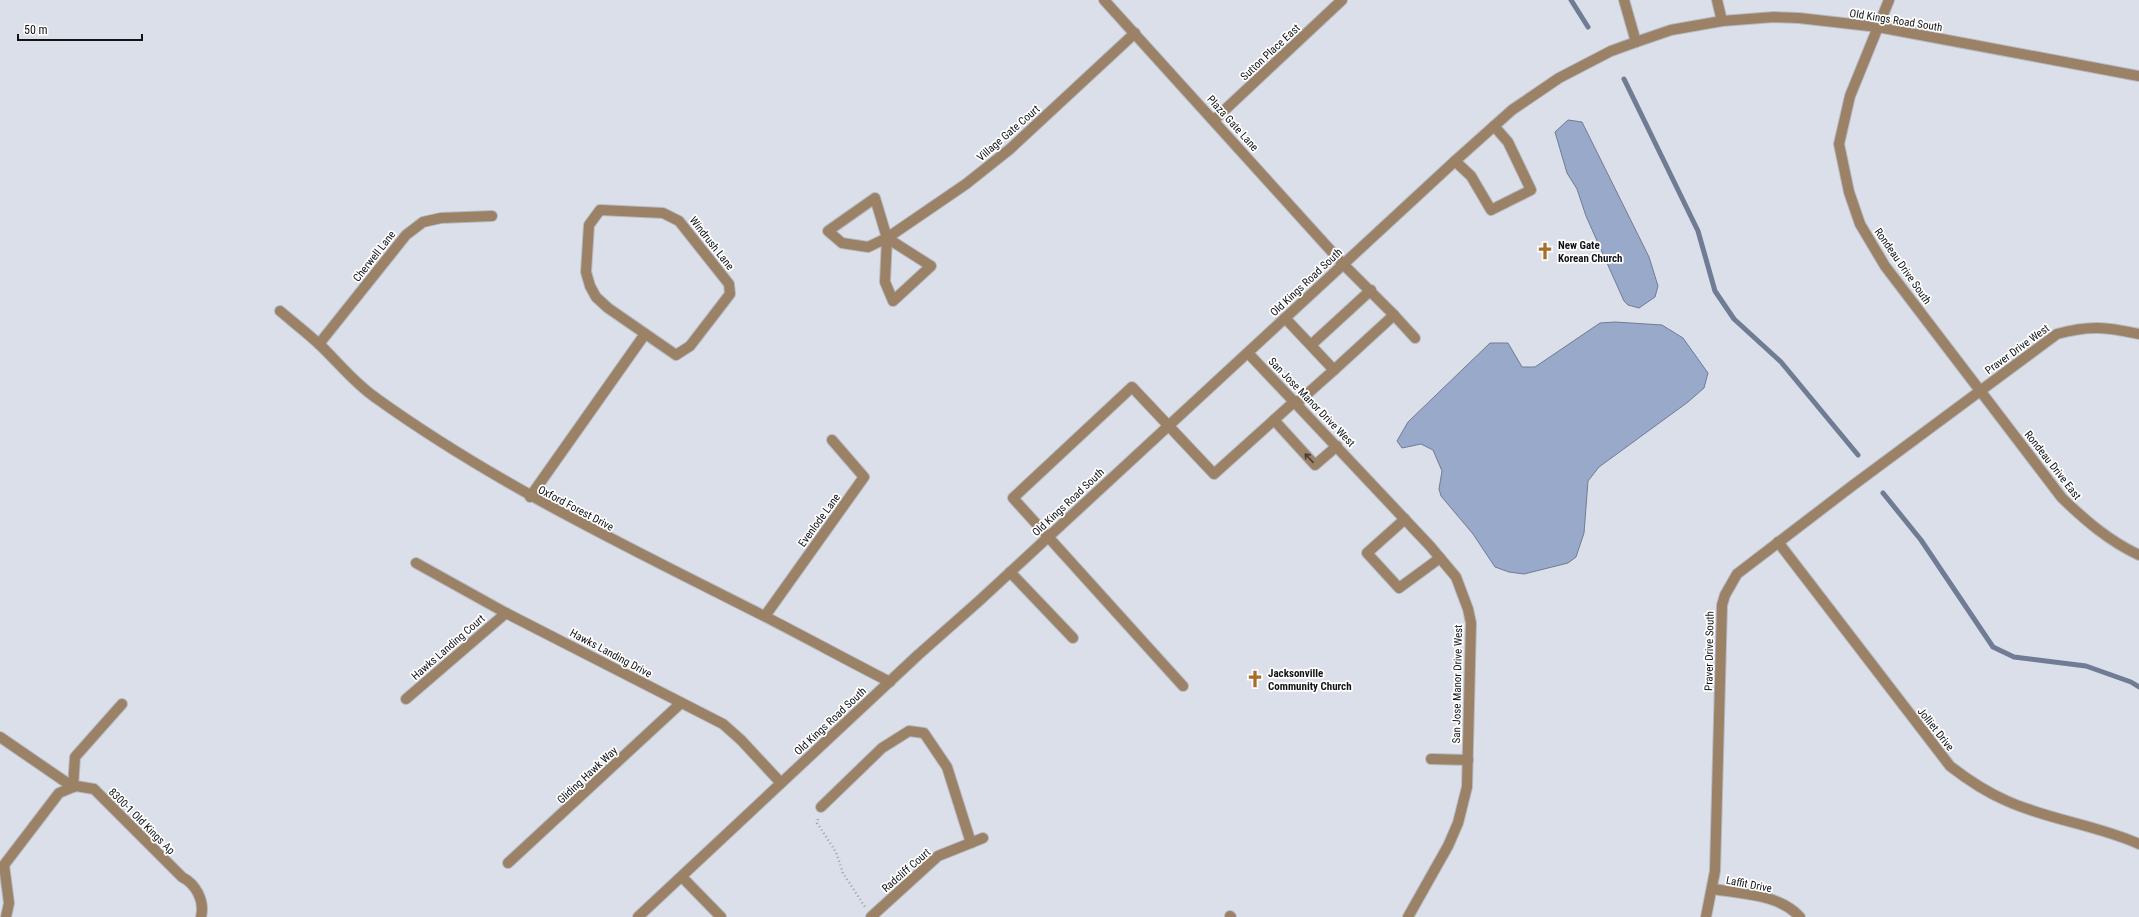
<svg xmlns="http://www.w3.org/2000/svg" width="2139" height="917" font-family="'Roboto Condensed',sans-serif">
  <style>
    .water { fill: #98a9ca; stroke: #707c94 }
    .lines { fill: none; stroke-linecap: round; stroke-linejoin: round }
    .stream { stroke: #707c94; stroke-width: 5 }
    .minor-casing { stroke: #b6bac3; stroke-width: 12 }
    .path { stroke: #9da1a9; stroke-width: 2.5; stroke-dasharray: 1 3; stroke-linecap: butt }
    .minor { stroke: #9b8166; stroke-width: 10 }
    .oneway { stroke: #493f37 }
    .labels { text-anchor: middle; stroke-width: 3.5; stroke-linejoin: round; paint-order: stroke }
    .street-label { font-size: 11px; fill: #121317; stroke: #fff }
    .poi-label { font-size: 11px; font-weight: bold; fill: #121317; stroke: #fff; text-anchor: start }
  </style>
  <rect width="100%" height="100%" fill="#dadfe9"/>
  <!-- water -->
  <g class="water">
    <path d="M1568 120 1582 122 1649 257 1658 286 1655 297 1639 308 1628 305 1624 301 1586 216 1577 189 1567 173 1555 132Z"/>
    <path d="M1615 322 1662 325 1683 338 1708 373 1704 388 1688 402 1599 467 1588 481 1584 533 1576 557 1568 563 1524 574 1509 572 1495 567 1473 534 1441 496 1439 489 1442 471 1433 450 1421 444 1402 448 1397 441 1408 422 1490 343H1508L1522 367H1535L1600 323Z"/>
  </g>
  <g class="lines">
    <!-- stream -->
    <g class="stream">
      <path d="M1571 0 1588 27"/>
      <path d="M1624 79 1698 231 1715 291 1734 319 1781 362 1858 455"/>
      <path d="M1883 493 1921 540 1993 647 2014 657 2086 666 2131 682 2139 687"/>
    </g>
    <!-- minor casing -->
    <g class="minor-casing">
      <g id="minor">
        <path d="M1104 0 1343 264 1394 315 1334 370"/>
        <path d="M1624 0 1636 42"/>
        <path d="M1717 0 1722 21"/>
        <path d="M1889 0 1850 96 1839 144 1849 192 1860 224 1885 266 2062 498C2086 521 2109 541 2139 555"/>
        <path d="M1214 120 1342 0"/>
        <path d="M1455 161 1471 176 1491 210 1531 190 1508 142 1494 126"/>
        <path d="M600 210 663 213 679 221 729 284 730 294 690 346 676 355 608 308 596 297 590 286 586 272 589 225Z"/>
        <path d="M887 238 931 266 893 301 885 282 887 238 875 198 828 231 842 243 868 247 887 238 966 184 1010 149 1135 33"/>
        <path d="M280 311C293 322 306 332 319 344 338 362 354 383 376 398 497 485 630 548 762 615 805 637 847 660 890 682"/>
        <path d="M1394 315 1415 338"/>
        <path d="M1285 318 1334 370 1297 403"/>
        <path d="M319 344 406 235 423 222 441 218 492 216"/>
        <path d="M1311 345 1371 290"/>
        <path d="M1248 353 1430 546 1456 577 1468 609 1471 623 1467 787 1458 823 1448 846 1408 917"/>
        <path d="M1274 420 1315 465 1337 446"/>
        <path d="M530 497 645 334"/>
        <path d="M1405 519 1367 553 1399 588 1440 558"/>
        <path d="M1778 542 1950 766C1968 780 1986 792 2007 801 2049 820 2097 825 2139 844"/>
        <path d="M416 563 506 613 723 724 741 740 781 783"/>
        <path d="M1010 572 1073 638"/>
        <path d="M765 616 864 477 832 440"/>
        <path d="M1183 686 1013 498 1132 387 1214 474 1295 401"/>
        <path d="M406 699 506 613"/>
        <path d="M0 737 73 787"/>
        <path d="M1431 759 1468 760"/>
        <path d="M73 787 75 757 122 704"/>
        <path d="M821 807 882 748 909 731 924 733 947 767 971 843"/>
        <path d="M508 863 681 703"/>
        <path d="M682 877 721 917"/>
        <path d="M1713 889C1742 894 1779 894 1800 917"/>
        <path d="M1230 916 1231 917"/>
        <path d="M6 917 9 903 4 865 59 793 76 786 94 789 182 877C196 884 205 901 201 917"/>
        <path d="M638 917 918 655 979 601 1455 161 1512 110 1559 78 1611 51 1636 42 1671 30 1722 21 1774 17 1799 18 1878 27 2139 76"/>
        <path d="M871 917 938 856 983 838"/>
        <path d="M1706 917 1715 871 1722 605 1725 595 1737 574 1852 486 2057 334C2090 325 2106 327 2139 334"/>
      </g>
    </g>
    <!-- path -->
    <path class="path" d="M818 819 817 823 836 852 843 873 865 907"/>
    <!-- minor -->
    <use href="#minor" class="minor"/>
  </g>
  <!-- one-way arrows -->
  <defs><path id="oneway-shaft" d="M-6 0H5M1.5-3L5.5 0L1.5 3" fill="none" stroke-width="1.6" stroke-linecap="round" stroke-linejoin="round"/></defs>
  <use class="oneway" href="#oneway-shaft" transform="translate(1309 458) rotate(-133)"/>
  <!-- icons -->
  <defs>
    <g id="church-bare" transform="scale(1.38)"><path d="M-1.2-6h2.4v3.5h3.3v2.4h-3.3V6h-2.4V-.1h-3.3v-2.4h3.3Z" fill="#a66d2b" stroke="#fff" stroke-width="2.5" paint-order="stroke"/></g>
  </defs>
  <g fill-rule="evenodd">
    <use href="#church-bare" x="1545" y="251"/>
    <use href="#church-bare" x="1255" y="679"/>
  </g>
  <g class="labels">
    <!-- street labels -->
    <g class="street-label">
      <text transform="translate(1896 20) rotate(9)" y="4">Old Kings Road South</text>
      <text transform="translate(1270 52) rotate(-43)" y="4">Sutton Place East</text>
      <text transform="translate(1233 123) rotate(48)" y="4">Plaza Gate Lane</text>
      <text transform="translate(1008 133) rotate(-41)" y="4">Village Gate Court</text>
      <text transform="translate(712 243) rotate(52)" y="4">Windrush Lane</text>
      <text transform="translate(374 256) rotate(-52)" y="4">Cherwell Lane</text>
      <text transform="translate(1903 266) rotate(55)" y="4">Rondeau Drive South</text>
      <text transform="translate(1306 282) rotate(-43)" y="4">Old Kings Road South</text>
      <text transform="translate(2017 349) rotate(-36)" y="4">Praver Drive West</text>
      <text transform="translate(1312 402) rotate(46)" y="4">San Jose Manor Drive West</text>
      <text transform="translate(2053 465) rotate(52)" y="4">Rondeau Drive East</text>
      <text transform="translate(1068 502) rotate(-43)" y="4">Old Kings Road South</text>
      <text transform="translate(576 508) rotate(28)" y="4">Oxford Forest Drive</text>
      <text transform="translate(819 520) rotate(-54)" y="4">Evenlode Lane</text>
      <text transform="translate(448 647) rotate(-41)" y="4">Hawks Landing Court</text>
      <text transform="translate(1709 651) rotate(-89)" y="4">Praver Drive South</text>
      <text transform="translate(611 653) rotate(28)" y="4">Hawks Landing Drive</text>
      <text transform="translate(1457 684) rotate(-89)" y="4">San Jose Manor Drive West</text>
      <text transform="translate(830 721) rotate(-43)" y="4">Old Kings Road South</text>
      <text transform="translate(1936 729) rotate(52)" y="4">Jolliet Drive</text>
      <text transform="translate(587 775) rotate(-43)" y="4">Gliding Hawk Way</text>
      <text transform="translate(142 821) rotate(45)" y="4">8300-1 Old Kings Ap</text>
      <text transform="translate(906 870) rotate(-41)" y="4">Radcliff Court</text>
      <text transform="translate(1749 884) rotate(11)" y="4">Laffit Drive</text>
    </g>
    <!-- poi labels -->
    <g class="poi-label">
      <text x="1558" y="249">New Gate<tspan x="1558" dy="13">Korean Church</tspan></text>
      <text x="1268" y="677">Jacksonville<tspan x="1268" dy="13">Community Church</tspan></text>
    </g>
  </g>
  <!-- scale -->
  <path d="M18 34v6h124v-6" fill="none" stroke="#121317" stroke-width="2"/>
  <text x="24" y="34" font-size="12" fill="#121317" stroke="#ffffff" stroke-width="3" paint-order="stroke">50 m</text>
</svg>
